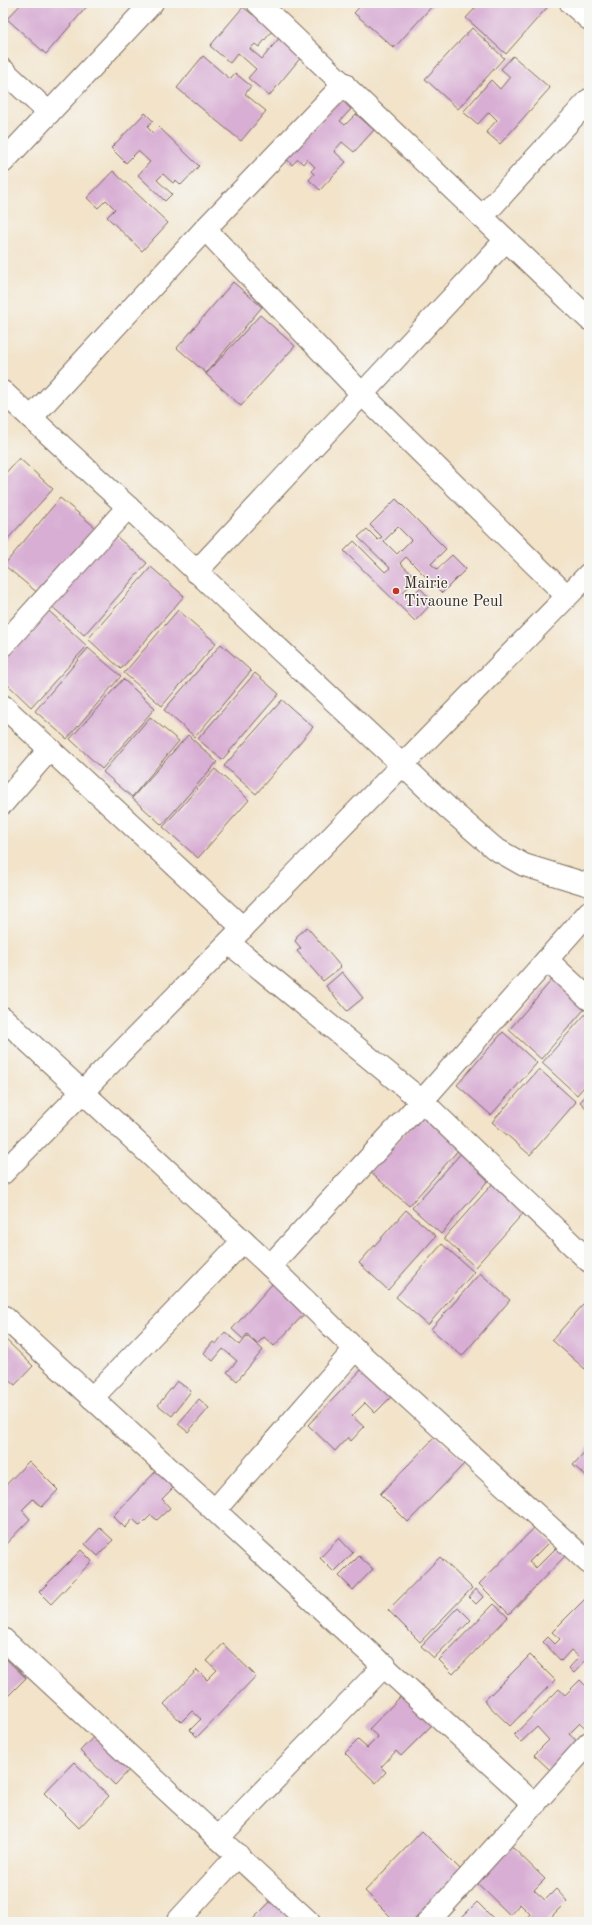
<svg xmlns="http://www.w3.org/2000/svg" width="592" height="1925" font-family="'Old Standard TT',serif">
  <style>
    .building { fill: #d8aed4; fill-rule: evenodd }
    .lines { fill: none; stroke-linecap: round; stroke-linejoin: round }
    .minor-casing { stroke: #7b6b5a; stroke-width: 24 }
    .tertiary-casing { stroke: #7b6b5a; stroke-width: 24 }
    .minor { stroke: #fff; stroke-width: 22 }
    .tertiary { stroke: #fff; stroke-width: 22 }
    .poi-dot { fill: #c8321e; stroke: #f6f6f2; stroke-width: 1.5 }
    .labels { text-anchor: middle; stroke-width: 3; stroke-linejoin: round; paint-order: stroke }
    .poi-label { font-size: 16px; fill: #3b2a1e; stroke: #f6f6f2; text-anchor: start }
  </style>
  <rect width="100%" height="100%" fill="#f6f6f2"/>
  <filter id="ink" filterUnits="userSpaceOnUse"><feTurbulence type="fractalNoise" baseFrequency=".025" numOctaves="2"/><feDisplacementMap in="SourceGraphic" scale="8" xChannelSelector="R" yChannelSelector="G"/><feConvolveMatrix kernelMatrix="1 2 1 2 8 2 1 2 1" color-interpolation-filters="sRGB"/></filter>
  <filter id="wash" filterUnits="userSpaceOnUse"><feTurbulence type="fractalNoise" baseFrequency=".012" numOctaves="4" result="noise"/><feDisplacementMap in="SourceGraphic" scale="16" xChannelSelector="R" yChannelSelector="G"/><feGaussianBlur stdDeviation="0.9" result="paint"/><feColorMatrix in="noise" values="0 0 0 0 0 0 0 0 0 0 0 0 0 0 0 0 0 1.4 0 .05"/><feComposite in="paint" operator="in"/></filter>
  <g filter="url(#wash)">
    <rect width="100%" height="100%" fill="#f2e3c9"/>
    <g id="blocks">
      <!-- building -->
      <g class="building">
        <path d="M22 3H90L46 54 7 19Z"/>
        <path d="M363 3H435L394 48 354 13Z"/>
        <path d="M480 3H551L506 54 466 18Z"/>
        <path d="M243 7 253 15 258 9 277 25 259 47 255 44 250 49 262 59 285 31 307 50 269 96 248 78 256 69 238 53 230 63 210 46Z"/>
        <path d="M472 28 504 58 458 109 425 79Z"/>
        <path d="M203 56 230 79 235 73 251 86 245 94 266 111 241 141 177 88Z"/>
        <path d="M513 56 550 88 500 144 486 132 497 120 489 112 478 124 463 112 491 80 500 89 510 77 501 69Z"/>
        <path d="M340 99 351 109 340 121 345 125 356 114 374 130 354 152 342 142 334 151 346 162 320 190 309 180 314 174 311 171 315 167 307 159 303 164 298 159 292 165 286 158Z"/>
        <path d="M145 113 153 121 147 127 153 133 159 127 199 166 181 185 176 180 173 183 163 174 157 180 172 194 165 201 138 175 150 162 138 151 126 163 111 148Z"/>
        <path d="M113 171 168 223 142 251 107 217 115 209 106 200 98 208 87 198Z"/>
        <path d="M233 282 262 307 206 373 177 348Z"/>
        <path d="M260 315 295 346 241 406 206 374Z"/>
        <path d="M19 458 53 489 3 544V476Z"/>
        <path d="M60 498 95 527 39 594 4 565Z"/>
        <path d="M396 499 446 549 431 564 437 569 452 555 466 569 442 593 406 557 400 563 417 579 403 592 410 598 420 588 433 602 415 621 344 551 354 541 385 572 390 568 358 537 367 529 378 540 382 537 370 525ZM398 527 411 540 397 554 384 541Z"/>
        <path d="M110 531 147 563 84 635 48 603Z"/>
        <path d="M151 567 184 596 121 669 88 639Z"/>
        <path d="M178 610 216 643 162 706 124 673Z"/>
        <path d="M49 611 87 646 31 707 3 680V661Z"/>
        <path d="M221 644 251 671 195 737 164 710Z"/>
        <path d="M88 648 121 676 67 739 35 711Z"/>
        <path d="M255 673 279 694 222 760 198 739Z"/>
        <path d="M123 679 155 708 102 769 70 739Z"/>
        <path d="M282 700 313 727 256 794 224 766Z"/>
        <path d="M150 717 179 741 132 797 103 772Z"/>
        <path d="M188 735 217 762 162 825 132 798Z"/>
        <path d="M215 769 249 800 198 858 163 827Z"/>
        <path d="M307 927 341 967 323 981 297 951 301 948 295 941 297 938 296 937Z"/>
        <path d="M342 972 363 998 347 1011 326 986Z"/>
        <path d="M556 975 589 1004 541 1059 509 1030Z"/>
        <path d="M589 1010V1081L577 1095 542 1063Z"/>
        <path d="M503 1032 537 1063 491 1115 457 1085Z"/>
        <path d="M539 1069 576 1102 530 1155 492 1122Z"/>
        <path d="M589 1092V1111L580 1102Z"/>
        <path d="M423 1113 461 1147 409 1206 370 1172Z"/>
        <path d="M464 1150 493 1175 441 1234 412 1208Z"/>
        <path d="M495 1181 527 1209 475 1267 444 1238Z"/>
        <path d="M406 1210 436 1236 388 1290 359 1263Z"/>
        <path d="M442 1244 474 1272 428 1325 396 1297Z"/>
        <path d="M480 1273 510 1300 462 1356 431 1329Z"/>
        <path d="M275 1281 307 1311 274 1346 264 1337 257 1344 247 1334 243 1339 232 1329Z"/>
        <path d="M589 1298V1364L585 1369 552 1340Z"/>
        <path d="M225 1332 240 1345 247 1336 263 1350 237 1381 227 1372 237 1361 223 1349 213 1361 204 1353 213 1342 216 1344Z"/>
        <path d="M3 1337 33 1366 15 1385 7 1378 3 1382Z"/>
        <path d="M366 1365 395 1393 375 1413 365 1403 352 1416 364 1427 351 1441 348 1437 335 1451 308 1425Z"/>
        <path d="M177 1381 191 1391 172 1416 158 1405Z"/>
        <path d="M199 1399 209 1408 188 1432 178 1424Z"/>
        <path d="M436 1436 464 1464 408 1522 380 1494Z"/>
        <path d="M589 1447V1479L573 1465Z"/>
        <path d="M29 1461 58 1490 42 1507 33 1499 22 1510 30 1519 3 1547V1488Z"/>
        <path d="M158 1469 175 1486 162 1499 170 1508 157 1520 151 1515 140 1526 133 1519 125 1528 113 1516Z"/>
        <path d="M535 1527 550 1541 529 1562 536 1568 556 1548 565 1556 509 1614 479 1584Z"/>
        <path d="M100 1528 113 1540 98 1556 85 1544Z"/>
        <path d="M339 1538 353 1553 334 1572 320 1558Z"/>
        <path d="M81 1550 92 1561 51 1604 39 1592Z"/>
        <path d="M359 1556 373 1569 353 1590 339 1576Z"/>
        <path d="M440 1557 472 1588 420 1642 388 1610Z"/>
        <path d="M476 1589 483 1597 476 1604 469 1597Z"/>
        <path d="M589 1595V1657L574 1673 569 1668 579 1657 571 1650 561 1661 543 1642 548 1637 555 1644 560 1639 552 1632Z"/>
        <path d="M494 1604 508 1617 453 1674 439 1660Z"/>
        <path d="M458 1607 471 1620 434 1658 421 1646Z"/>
        <path d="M223 1644 256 1676 197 1737 190 1730 201 1719 192 1711 181 1722 164 1704 197 1670 207 1680 217 1670 207 1661Z"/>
        <path d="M530 1655 555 1680 510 1726 484 1701Z"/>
        <path d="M3 1656 26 1678 3 1701Z"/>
        <path d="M580 1680 589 1689V1729L588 1730 580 1723 569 1734 577 1741 550 1770 534 1755 549 1740 537 1727 521 1742 514 1735 559 1689 565 1695Z"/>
        <path d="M404 1693 434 1723 401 1756 396 1751 381 1767 386 1772 376 1783 345 1753 358 1740 367 1748 378 1737 369 1729Z"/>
        <path d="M96 1734 131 1768 115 1785 80 1751Z"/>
        <path d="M74 1762 109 1796 79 1828 44 1793Z"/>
        <path d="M422 1831 462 1871 412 1922H396L365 1891Z"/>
        <path d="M507 1842 545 1879 534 1890 545 1900 556 1889 567 1901 546 1922H523L530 1914 520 1904 510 1915 472 1878Z"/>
        <path d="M272 1900 294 1922H250Z"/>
        <path d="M477 1902 497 1922H457Z"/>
      </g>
    </g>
  </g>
  <g filter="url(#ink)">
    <use href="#blocks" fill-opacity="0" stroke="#7b6b5a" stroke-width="1"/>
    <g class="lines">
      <!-- minor casing -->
      <g class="minor-casing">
        <g id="minor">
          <path d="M571 3 589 19"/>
          <path d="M3 70 49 113"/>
          <path d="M3 162 152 3"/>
          <path d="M482 217 589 100"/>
          <path d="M205 229 362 394 567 596"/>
          <path d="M3 392 128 507 448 808 494 848 524 865 589 885"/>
          <path d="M31 418 205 229 344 84"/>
          <path d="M196 572 506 240"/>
          <path d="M3 645 128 507"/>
          <path d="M3 706 243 928"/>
          <path d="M3 803 50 749"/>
          <path d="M229 943 422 1101 589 1261"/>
          <path d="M547 960 589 999"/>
          <path d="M270 1266 422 1101 589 912"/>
          <path d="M3 1316 535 1805"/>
          <path d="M92 1398 243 1241"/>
          <path d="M215 1510 355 1349"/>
          <path d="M3 1639 309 1922"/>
          <path d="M218 1838 385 1665"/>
          <path d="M177 1922 238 1855"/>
          <path d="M428 1922 589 1743"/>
        </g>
      </g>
      <!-- tertiary casing -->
      <g class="tertiary-casing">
        <g id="tertiary">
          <path d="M258 3 589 319"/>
          <path d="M3 1018 270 1266 355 1349 589 1563"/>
          <path d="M3 1173 589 574"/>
        </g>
      </g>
      <!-- minor -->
      <use href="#minor" class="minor"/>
      <!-- tertiary -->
      <use href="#tertiary" class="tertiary"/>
    </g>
  </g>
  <!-- markers -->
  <circle class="poi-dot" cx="396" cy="591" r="4"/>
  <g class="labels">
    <!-- poi labels -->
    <g class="poi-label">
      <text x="404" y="588">Mairie<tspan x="404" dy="18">Tivaoune Peul</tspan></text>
    </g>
  </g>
  <!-- margin -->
  <rect width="592" height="1925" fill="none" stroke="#f6f6f2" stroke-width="16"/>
</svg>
